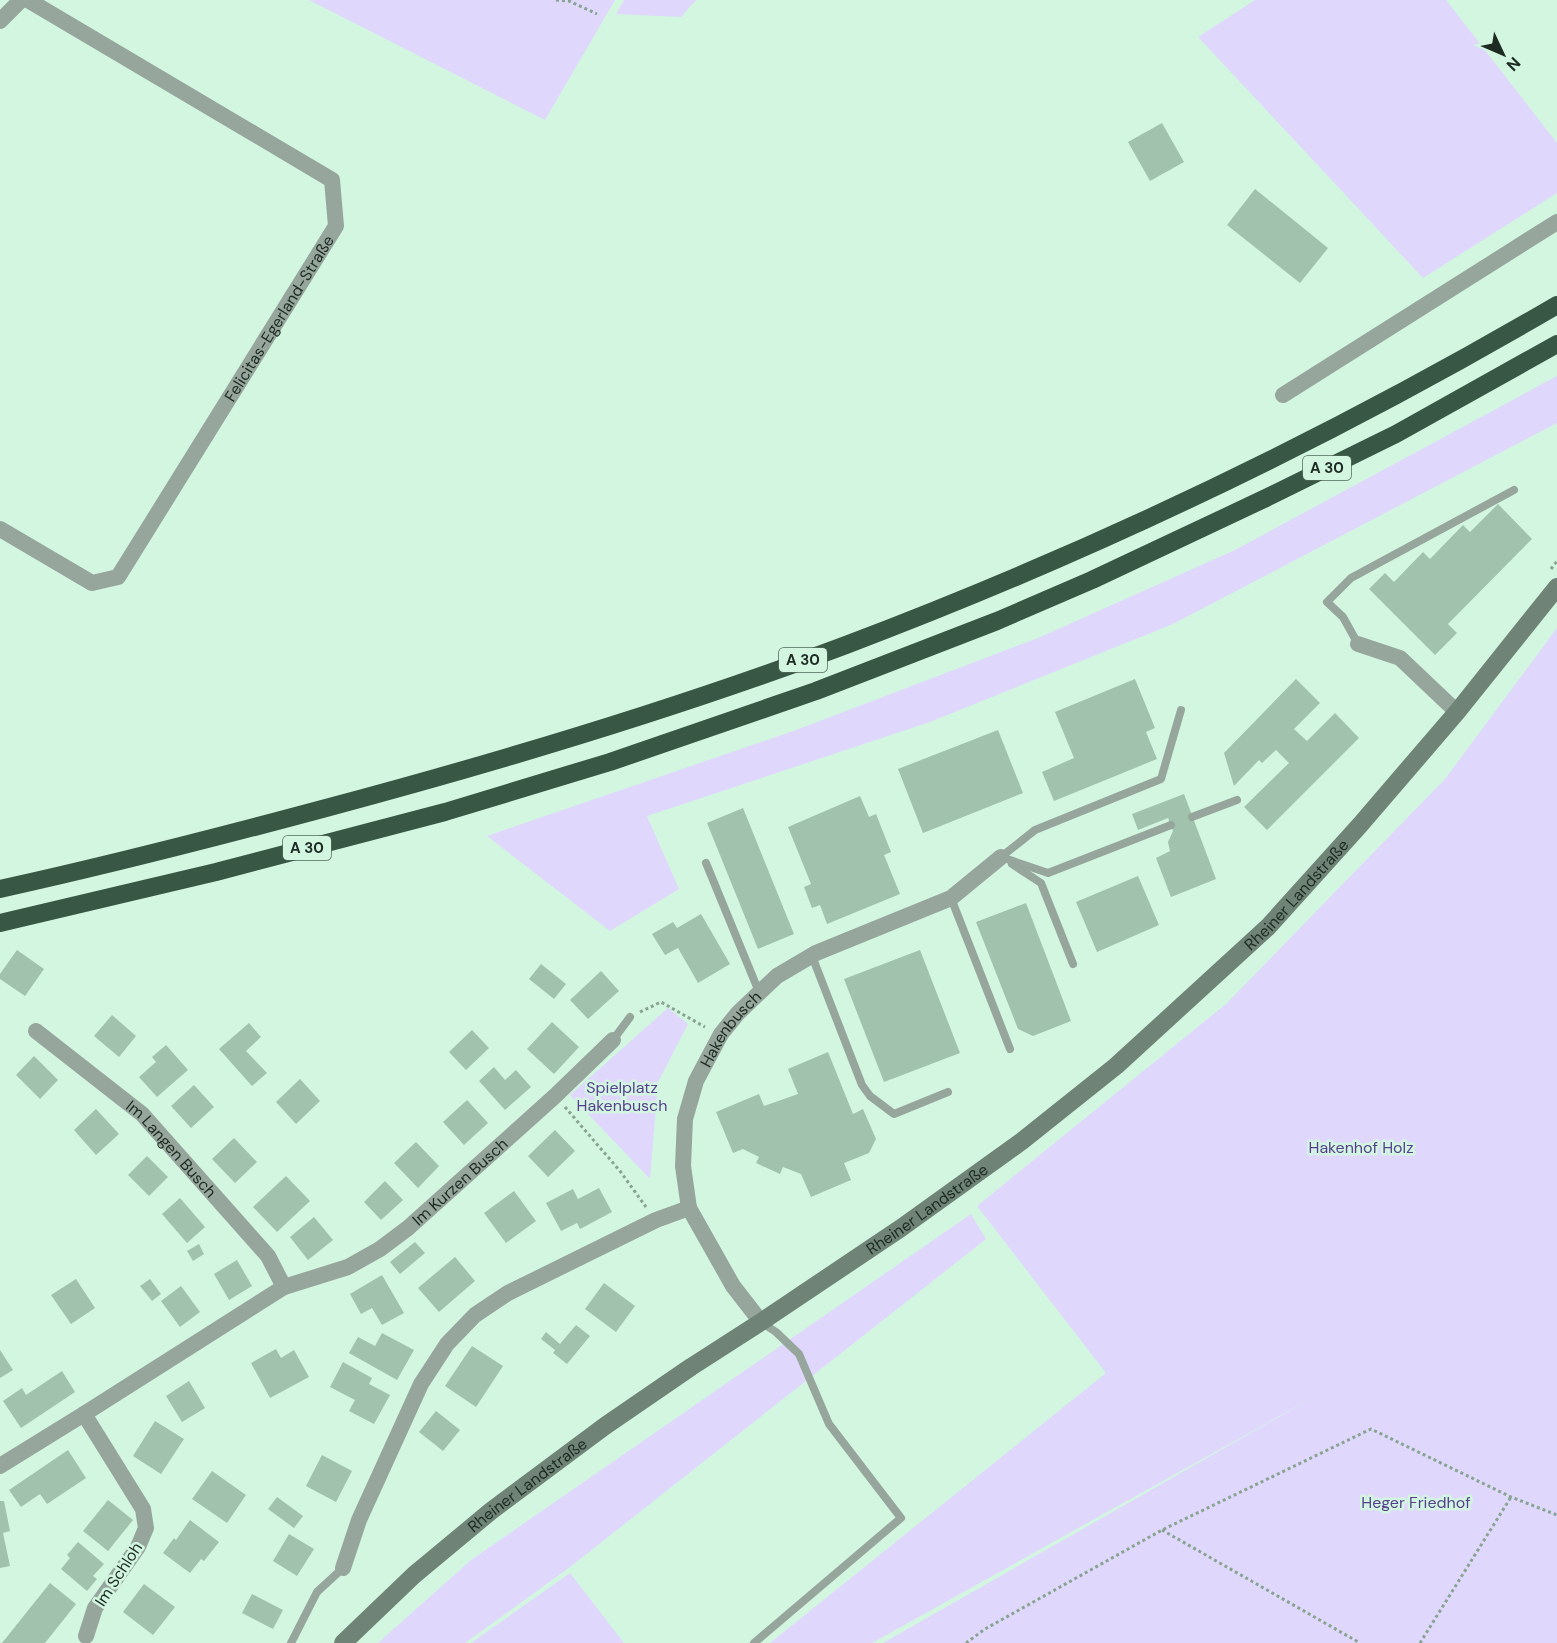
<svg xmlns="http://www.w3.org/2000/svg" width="1557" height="1643" font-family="'DM Sans',sans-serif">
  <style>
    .green { fill: #dfd8fc }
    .building { fill: #a1c3ae }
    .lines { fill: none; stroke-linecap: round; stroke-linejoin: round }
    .path { stroke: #88a392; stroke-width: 3; stroke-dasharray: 3 3; stroke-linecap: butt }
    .lane { stroke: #97a69d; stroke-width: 8 }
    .street { stroke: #97a69d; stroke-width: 16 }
    .secondary { stroke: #6f8477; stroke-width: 18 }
    .highway { stroke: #395745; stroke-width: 18 }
    .labels { text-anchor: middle; stroke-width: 5; stroke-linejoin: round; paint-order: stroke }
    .shield { fill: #d3f6e0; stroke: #54685c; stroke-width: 1.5 }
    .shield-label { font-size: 15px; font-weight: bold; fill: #1d2b23 }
    .street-label { font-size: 16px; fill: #1d2b23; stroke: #d3f6e0 }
    .park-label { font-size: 16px; fill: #573e90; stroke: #d3f6e0 }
  </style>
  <rect width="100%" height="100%" fill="#d3f6e0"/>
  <!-- green -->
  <g class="green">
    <path d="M309 0H615L545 120Z"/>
    <path d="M624 0H696L681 17 616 14Z"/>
    <path d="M1255 0H1446L1557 143V193L1423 278 1198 37Z"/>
    <path d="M1557 376V423L1173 624 930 722 647 816 679 889 610 931 487 836 796 730 1038 638 1235 550Z"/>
    <path d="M1557 628V1643H883L1319 1394 872 1643H770L1106 1373 977 1206 1226 1004 1445 779Z"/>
    <path d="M668 1008 688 1024 658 1082 650 1179 570 1095Z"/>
    <path d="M971 1214 986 1239 570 1567 465 1643H378L471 1560Z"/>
    <path d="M570 1573 624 1643H471Z"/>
  </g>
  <!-- building -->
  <g class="building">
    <path d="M1162 123 1184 162 1150 181 1128 142Z"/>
    <path d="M1255 189 1328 248 1300 283 1227 225Z"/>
    <path d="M1498 504 1532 539 1448 624 1457 633 1435 655 1369 589 1385 573 1394 582 1423 552 1430 559 1463 525 1470 532Z"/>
    <path d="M1135 679 1155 728 1146 732 1157 759 1054 801 1042 772 1074 758 1055 712Z"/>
    <path d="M1296 679 1320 703 1294 729 1307 741 1335 713 1359 738 1267 830 1244 807 1289 763 1276 750 1262 763 1259 760 1234 786 1224 753Z"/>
    <path d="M998 730 1023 793 923 833 898 769Z"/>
    <path d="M1184 794 1216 879 1171 897 1156 858 1170 851 1168 842 1173 831 1168 818 1138 830 1132 814Z"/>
    <path d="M860 796 869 817 876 814 891 852 884 855 900 894 827 924 820 905 812 908 804 887 811 884 788 827Z"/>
    <path d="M743 808 794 934 758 949 707 823Z"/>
    <path d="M1138 876 1159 925 1097 952 1076 902Z"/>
    <path d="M1026 903 1071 1021 1033 1036 1018 1029 976 922Z"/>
    <path d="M701 914 730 964 698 983 678 948 665 955 652 934 673 922 677 928Z"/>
    <path d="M17 950 44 969 25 996 0 979V974Z"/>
    <path d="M920 950 960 1053 884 1082 844 979Z"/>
    <path d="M541 964 566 984 554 999 529 979Z"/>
    <path d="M601 971 619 991 588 1019 570 1000Z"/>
    <path d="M112 1015 136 1036 119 1057 94 1036Z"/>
    <path d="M552 1022 579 1047 554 1074 527 1049Z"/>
    <path d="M249 1023 261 1037 246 1051 267 1073 252 1086 219 1049Z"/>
    <path d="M472 1030 489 1048 466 1070 449 1052Z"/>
    <path d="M166 1045 188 1070 157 1097 139 1077 156 1062 152 1057Z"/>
    <path d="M828 1052 853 1114 863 1109 876 1139 869 1153 844 1163 851 1180 811 1197 801 1174 783 1167 780 1174 756 1163 759 1157 743 1149 733 1153 716 1112 759 1094 764 1106 798 1094 788 1069Z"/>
    <path d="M34 1056 58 1080 40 1099 16 1075Z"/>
    <path d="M494 1067 505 1080 516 1070 531 1087 505 1110 479 1081Z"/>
    <path d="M300 1079 320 1101 296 1124 276 1102Z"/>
    <path d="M194 1085 214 1107 191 1128 171 1106Z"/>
    <path d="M467 1100 488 1123 464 1145 443 1122Z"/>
    <path d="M96 1109 119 1134 96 1155 74 1130Z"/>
    <path d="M555 1130 575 1151 548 1177 528 1156Z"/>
    <path d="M234 1138 257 1162 235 1183 212 1159Z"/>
    <path d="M416 1142 439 1166 418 1188 394 1163Z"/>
    <path d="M147 1156 168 1177 149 1196 128 1175Z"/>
    <path d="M286 1176 310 1201 277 1232 253 1207Z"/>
    <path d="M385 1181 403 1200 381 1220 364 1202Z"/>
    <path d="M599 1188 612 1212 580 1229 577 1223 561 1231 546 1203 573 1189 578 1199Z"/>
    <path d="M514 1191 536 1221 506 1243 484 1213Z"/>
    <path d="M180 1198 205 1227 187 1243 162 1214Z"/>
    <path d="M314 1217 333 1240 308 1260 290 1237Z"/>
    <path d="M415 1242 425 1253 400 1274 390 1262Z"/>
    <path d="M199 1244 204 1254 193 1261 187 1251Z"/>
    <path d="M455 1257 475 1281 439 1312 418 1288Z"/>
    <path d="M237 1260 252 1286 229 1300 214 1274Z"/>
    <path d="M382 1275 404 1313 382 1325 372 1308 361 1314 350 1294Z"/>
    <path d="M76 1279 95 1308 71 1324 51 1295Z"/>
    <path d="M150 1279 161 1294 152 1301 140 1286Z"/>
    <path d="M604 1283 635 1306 616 1332 585 1309Z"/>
    <path d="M181 1286 200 1312 180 1327 161 1301Z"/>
    <path d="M576 1325 590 1336 567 1364 553 1353 555 1350 541 1339 546 1332 560 1344Z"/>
    <path d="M382 1333 414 1350 397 1380 349 1353 358 1337 375 1346Z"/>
    <path d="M472 1346 503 1366 476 1407 445 1386Z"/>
    <path d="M276 1349 281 1358 294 1350 309 1377 270 1398 251 1363Z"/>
    <path d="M0 1350 13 1370 0 1378Z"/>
    <path d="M343 1362 372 1378 369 1384 390 1395 374 1424 349 1411 355 1400 330 1387Z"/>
    <path d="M62 1371 75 1392 21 1428 3 1401 22 1388 26 1395Z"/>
    <path d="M189 1381 205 1408 182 1422 166 1396Z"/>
    <path d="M436 1411 460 1430 443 1451 419 1432Z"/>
    <path d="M155 1421 184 1439 161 1474 133 1456Z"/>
    <path d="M68 1450 86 1478 47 1504 40 1494 21 1507 9 1490Z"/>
    <path d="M322 1455 352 1471 336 1502 306 1486Z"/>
    <path d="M212 1471 246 1495 227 1523 192 1499Z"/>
    <path d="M277 1497 303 1516 294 1528 268 1509Z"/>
    <path d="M108 1500 133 1520 108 1551 83 1531Z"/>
    <path d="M0 1501H4L10 1531 3 1533 10 1566 0 1568Z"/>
    <path d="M190 1520 219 1542 204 1561 201 1559 190 1573 163 1553 174 1538 176 1540Z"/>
    <path d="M289 1534 314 1549 297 1576 273 1561Z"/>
    <path d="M78 1542 104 1564 93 1576 97 1579 87 1591 61 1569 70 1558 67 1555Z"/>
    <path d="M50 1583 76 1604 45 1643H2Z"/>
    <path d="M144 1584 175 1607 153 1635 123 1612Z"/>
    <path d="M252 1594 283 1610 273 1629 242 1613Z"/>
  </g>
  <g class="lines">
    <!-- path -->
    <g class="path">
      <path d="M556 0 569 1 597 14"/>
      <path d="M1551 569 1557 561"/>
      <path d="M640 1012 661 1002 705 1027"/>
      <path d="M565 1107 620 1171 646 1207"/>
      <path d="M1162 1530 1360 1643"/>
      <path d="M966 1643 985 1629 1162 1530 1371 1429 1511 1497 1557 1515"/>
      <path d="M1420 1643 1511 1497"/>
    </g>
    <!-- lane -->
    <g class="lane">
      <path d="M1358 644 1343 617 1327 602 1351 578 1514 490"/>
      <path d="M1192 817 1237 800"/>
      <path d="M1001 857 1035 830 1161 779 1181 710"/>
      <path d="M1001 857 1048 873 1171 825"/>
      <path d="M706 863 759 992"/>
      <path d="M1012 864 1041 883 1073 964"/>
      <path d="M951 898 1010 1049"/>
      <path d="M812 956 862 1085 870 1096 894 1114 948 1092"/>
      <path d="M613 1040 630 1017"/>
      <path d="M291 1643 317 1592 343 1568"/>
      <path d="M754 1643 901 1518 829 1424 799 1354 776 1332 761 1322"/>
    </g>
    <!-- street -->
    <g class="street">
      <path d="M0 21 21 0"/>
      <path d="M1283 395 1557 222"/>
      <path id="s1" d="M0 529 92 583 118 577 336 226 332 180 28 0"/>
      <path d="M1358 644 1400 658 1457 712"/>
      <path id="s2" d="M36 1031 142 1114 268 1256 284 1287"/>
      <path id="s3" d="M761 1322 733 1286 689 1208 683 1166 685 1119 696 1081 721 1034 738 1013 777 976 816 953 951 898 1001 857"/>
      <path d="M84 1414 143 1509 146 1528 138 1547 95 1608 86 1636"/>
      <path id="s4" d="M0 1466 84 1414 284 1287 348 1267 380 1249 408 1228 555 1096 613 1040"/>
      <path d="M343 1568 359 1520 421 1384 447 1344 475 1315 508 1293 656 1220 689 1208"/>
    </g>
    <!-- secondary -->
    <path class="secondary" id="s5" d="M343 1643 414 1575 491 1511 605 1426 691 1367 761 1322 901 1228 1022 1141 1116 1066 1268 927 1360 825 1457 712 1557 587"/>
    <!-- highway -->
    <g class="highway">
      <path d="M0 889C109 865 218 837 326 808 502 761 676 709 846 645 1092 552 1330 438 1557 305"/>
      <path d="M0 923 216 872 445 812 610 762 816 691 997 621 1092 580 1266 498 1396 434 1557 344"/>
    </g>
  </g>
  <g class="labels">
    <!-- shield labels -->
    <g class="shield">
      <rect x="1303" y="456" width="48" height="24" rx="4.5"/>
      <rect x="779" y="648" width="48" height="24" rx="4.5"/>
      <rect x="283" y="836" width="48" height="24" rx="4.5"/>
    </g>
    <g class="shield-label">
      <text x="1327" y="473">A 30</text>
      <text x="803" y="665">A 30</text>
      <text x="307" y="853">A 30</text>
    </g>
    <!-- street labels -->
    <g class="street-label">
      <text dy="6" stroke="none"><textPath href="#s1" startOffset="438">Felicitas-Egerland-Straße</textPath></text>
      <text dy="6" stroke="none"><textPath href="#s5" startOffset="1215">Rheiner Landstraße</textPath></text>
      <text dy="6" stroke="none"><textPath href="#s3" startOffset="327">Hakenbusch</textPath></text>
      <text dy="6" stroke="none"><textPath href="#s2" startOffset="180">Im Langen Busch</textPath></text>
      <text dy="6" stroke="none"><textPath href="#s4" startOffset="544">Im Kurzen Busch</textPath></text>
      <text dy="6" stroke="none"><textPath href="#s5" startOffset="729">Rheiner Landstraße</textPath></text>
      <text dy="6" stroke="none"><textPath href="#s5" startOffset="243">Rheiner Landstraße</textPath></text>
      <text transform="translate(118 1574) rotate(-57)" y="6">Im Schloh</text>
    </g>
    <!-- park labels -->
    <g class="park-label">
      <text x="622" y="1093">Spielplatz<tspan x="622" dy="18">Hakenbusch</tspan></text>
      <text x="1361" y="1153">Hakenhof Holz</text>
      <text x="1416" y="1508">Heger Friedhof</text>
    </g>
  </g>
  <!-- north arrow -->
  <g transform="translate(1503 54) rotate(134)" stroke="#d3f6e0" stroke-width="4.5" paint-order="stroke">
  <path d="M0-4.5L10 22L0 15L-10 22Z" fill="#1d2b23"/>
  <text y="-9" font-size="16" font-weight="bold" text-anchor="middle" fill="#1d2b23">N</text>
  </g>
</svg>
